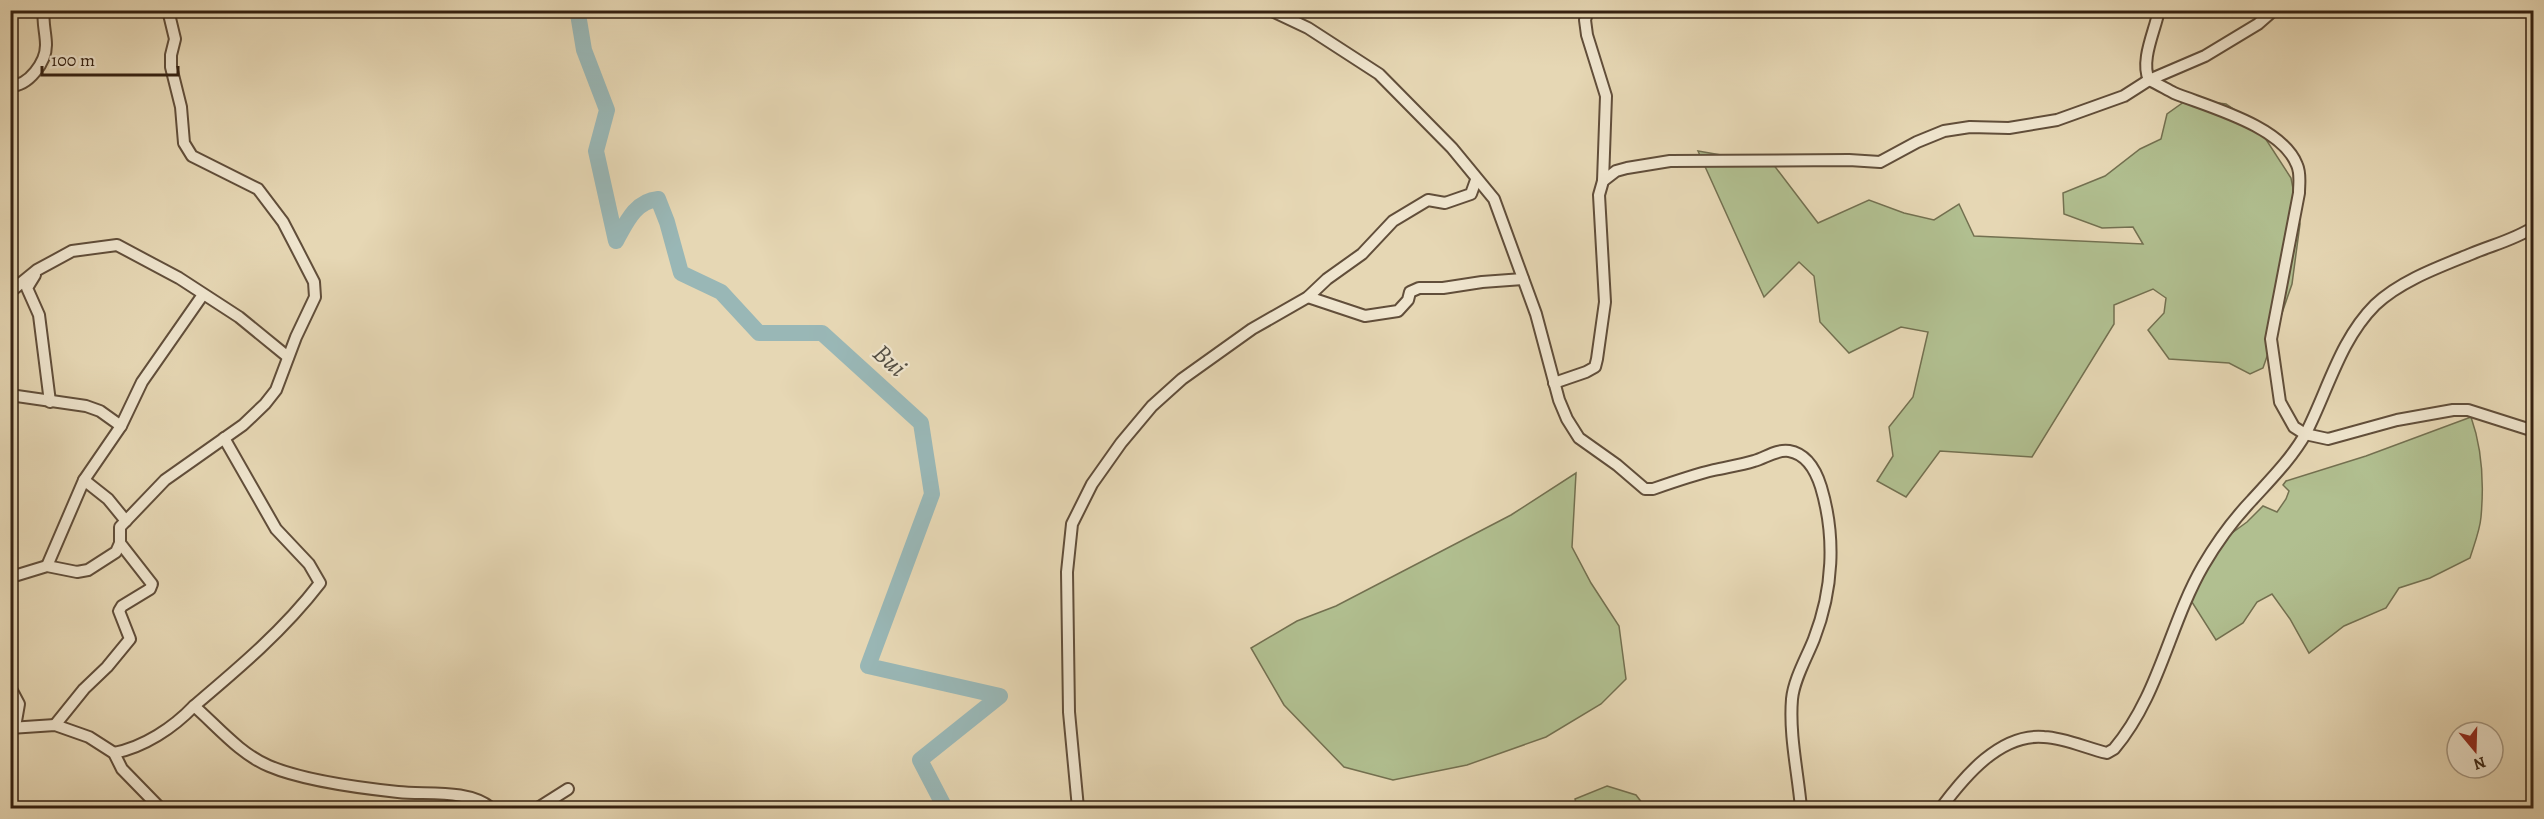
<svg xmlns="http://www.w3.org/2000/svg" width="2544" height="819" font-family="Alegreya,serif">
  <style>
    .green { fill: #b1bf90; stroke: #737050; stroke-width: 1.5 }
    .lines { fill: none; stroke-linecap: round; stroke-linejoin: round }
    .river { stroke: #99b7b6; stroke-width: 16 }
    .minor-casing { stroke: #614e3a; stroke-width: 14 }
    .minor { stroke: #efe5ce; stroke-width: 10 }
    .labels { text-anchor: middle; stroke-width: 4.5; stroke-linejoin: round; paint-order: stroke }
    .water-label { font-size: 26px; font-style: italic; fill: #534e43; stroke: #efe5ce }
  </style>
  <rect width="100%" height="100%" fill="#e6d7b4"/>
  <filter id="stains"><feTurbulence type="fractalNoise" baseFrequency=".00333" numOctaves="4"/><feColorMatrix values="0 0 0 0 .2 0 0 0 0 .09 0 0 0 0 .02 0 0 0 .5 -.17"/></filter>
  <radialGradient id="worn" r=".72"><stop offset=".6" stop-color="#630" stop-opacity="0"/><stop offset="1" stop-color="#630" stop-opacity=".3"/></radialGradient>
  <!-- green -->
  <g class="green">
    <path d="M2188 99 2226 104 2256 124 2291 178 2300 224 2292 284 2263 368 2250 374 2229 363 2169 359 2148 330 2164 313 2166 298 2153 289 2114 305V324L2032 457 1940 451 1906 497 1877 481 1893 456 1889 427 1913 397 1928 332 1901 327 1849 353 1820 322 1814 276 1799 262 1764 297 1698 151 1773 164 1818 223 1869 200 1904 213 1934 220 1959 204 1974 236 2143 244 2133 227 2102 228 2064 214 2063 193 2105 176 2140 149 2161 139 2167 114Z"/>
    <path d="M2471 417C2482 448 2484 484 2481 517 2480 530 2474 545 2470 558L2430 578 2399 588 2386 608 2344 626 2309 653 2290 619 2272 594 2257 602 2243 623 2216 640 2190 599 2221 541 2247 522 2263 506 2277 512 2286 499 2289 491 2283 485 2286 481 2366 456Z"/>
    <path d="M1576 473 1572 547 1591 583 1619 626 1626 679 1601 704 1546 737 1467 765 1393 780 1344 767 1284 705 1251 648 1297 621 1336 606 1511 515Z"/>
    <path d="M1607 786 1636 795 1646 808H1577L1575 799Z"/>
  </g>
  <g class="lines">
    <!-- river -->
    <path class="river" d="M573 10 578 14 584 50 607 110 596 151 616 241C626 223 635 201 658 199L667 222 681 273 721 292 759 333H822L921 423 932 494 868 666 1000 696 920 760 945 808"/>
    <!-- minor casing -->
    <g class="minor-casing">
      <g id="minor">
        <path d="M1270 10 1308 28 1379 74 1452 148 1494 199 1536 314 1559 400 1567 419 1579 438 1617 465 1645 489H1653C1673 482 1693 475 1714 470 1727 467 1741 465 1754 461 1765 458 1777 449 1789 451 1807 454 1816 471 1821 487 1836 537 1833 590 1814 639 1807 657 1794 679 1792 699 1789 735 1798 773 1801 808"/>
        <path d="M1588 10 1585 20 1587 35 1606 96 1603 181"/>
        <path d="M2149 80C2158 84 2166 89 2174 93 2209 107 2282 126 2297 165 2301 174 2299 183 2299 193L2271 339 2280 402 2294 427 2305 434 2328 439 2397 420 2453 410H2468L2534 431"/>
        <path d="M2149 80C2140 60 2155 31 2159 10"/>
        <path d="M10 86C29 86 46 62 46 45 46 33 42 22 44 10"/>
        <path d="M35 275 27 288 39 315 50 402"/>
        <path d="M10 292 37 270 72 251 117 245 179 278 239 317 288 357"/>
        <path d="M1308 297 1365 316 1398 311 1408 300 1410 292 1419 288H1443L1482 282 1523 279"/>
        <path d="M1554 383 1586 372 1595 367 1597 359 1605 302 1599 195 1603 181 1616 171 1627 168 1670 161 1849 160 1880 162 1917 142 1944 131 1970 127 2009 128 2057 120 2124 96 2149 80 2205 56 2258 24 2274 10"/>
        <path d="M10 395 86 406 100 411 121 426"/>
        <path d="M84 480 108 499 126 521"/>
        <path d="M47 566 84 480 121 426 142 382 202 296"/>
        <path d="M10 583 11 577 47 566 77 572 88 570 116 552 120 543V527L165 480 243 425 265 404 276 390 296 337 315 297 314 282 296 247 283 222 258 189 192 156 184 143 181 107 171 67V55L175 39 168 10"/>
        <path d="M10 687 19 704 15 727"/>
        <path d="M194 706C239 668 284 630 320 583L309 564 276 529 224 438"/>
        <path d="M55 725 84 689 107 667 130 639 119 611 122 606 150 589 152 584 120 543"/>
        <path d="M10 728 55 725 89 737 114 753 122 769 160 808"/>
        <path d="M114 753C144 747 173 728 194 706 217 726 240 754 269 766 304 781 360 788 398 792 427 795 468 789 491 808"/>
        <path d="M538 808 568 789"/>
        <path d="M1078 808 1069 712 1067 572 1072 524 1092 484 1121 443 1152 406 1182 379 1252 329 1308 297 1327 279 1362 254 1393 221 1428 200 1445 203 1471 194 1476 180"/>
        <path d="M1941 808C1964 777 2000 733 2044 737 2065 738 2086 748 2107 753L2114 749C2159 696 2169 625 2203 566 2217 542 2233 520 2252 500 2271 479 2292 458 2306 433 2328 390 2340 340 2375 305 2400 281 2439 267 2471 254 2492 245 2514 240 2534 227"/>
      </g>
    </g>
    <!-- minor -->
    <use href="#minor" class="minor"/>
  </g>
  <g class="labels">
    <!-- water labels -->
    <g class="water-label">
      <text transform="translate(890 360) rotate(42)" y="9">Bui</text>
    </g>
  </g>
  <!-- margin -->
  <rect width="2544" height="819" fill="none" stroke="#e6d7b4" stroke-width="36"/>
  <rect x="12" y="12" width="2520" height="795" fill="none" stroke="#352111" stroke-width="3"/>
  <rect x="18" y="18" width="2508" height="783" fill="none" stroke="#352111" stroke-width="1.5"/>
  <!-- north arrow -->
  <g transform="translate(2475 750) rotate(161)"><circle r="28" fill="#efe5ce" stroke="#a59782" stroke-width="1.5"/>
  <path d="M0-4.5L10 22L0 15L-10 22Z" fill="#8f2418"/>
  <text y="-9" font-size="16" font-weight="bold" text-anchor="middle" fill="#352111">N</text>
  </g>
  <!-- scale -->
  <path d="M42 66v9h136v-9" fill="none" stroke="#352111" stroke-width="3"/>
  <text x="51" y="66" font-size="18" fill="#352111" stroke="#efe5ce" stroke-width="4.5" paint-order="stroke">100 m</text>
  <rect width="100%" height="100%" filter="url(#stains)"/>
  <rect width="100%" height="100%" fill="url(#worn)"/>
</svg>
